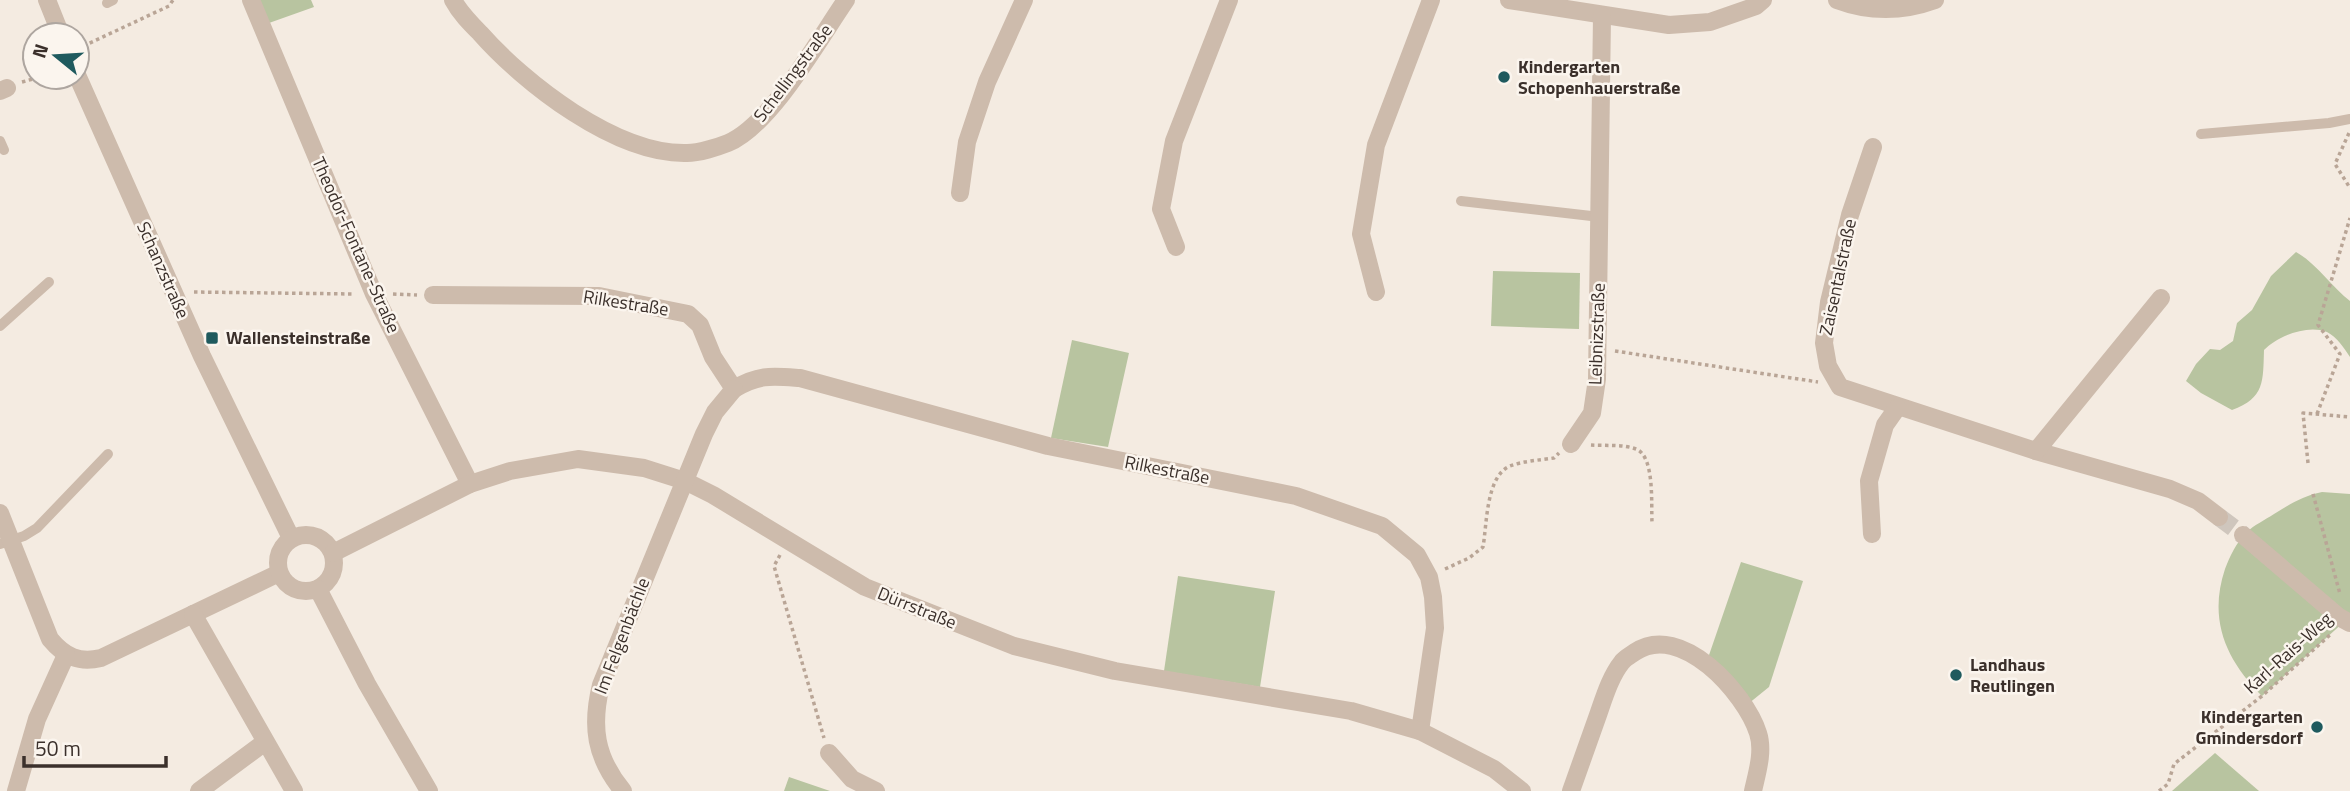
<svg xmlns="http://www.w3.org/2000/svg" width="2350" height="791" font-family="'Titillium Web',sans-serif">
  <style>
    .green { fill: #b8c4a0 }
    .lines { fill: none; stroke-linecap: round; stroke-linejoin: round }
    .street-tunnel { stroke: #cfc6bd; stroke-width: 18; stroke-dasharray: 18 9; stroke-linecap: butt }
    .path { stroke: #b9a596; stroke-width: 3.5; stroke-dasharray: 3.5 3.5; stroke-linecap: butt }
    .lane { stroke: #cdbbac; stroke-width: 10 }
    .street { stroke: #cdbbac; stroke-width: 18 }
    .poi-dot { fill: #1f5a5e; stroke: #fbf5ee; stroke-width: 2.5 }
    .labels { text-anchor: middle; stroke-width: 5; stroke-linejoin: round; paint-order: stroke }
    .poi-label { font-size: 18px; font-weight: bold; fill: #3b302b; stroke: #fbf5ee; text-anchor: start }
    .street-label { font-size: 18px; fill: #3b302b; stroke: #fbf5ee }
  </style>
  <rect width="100%" height="100%" fill="#f4ebe1"/>
  <!-- green -->
  <g class="green">
    <path d="M259 0H311L314 7 269 23Z"/>
    <path d="M2296 252C2316 263 2332 287 2350 301V357C2344 348 2337 337 2327 332 2308 324 2277 336 2264 350 2263 381 2265 398 2232 410L2201 393 2186 381 2196 364 2210 349 2220 350 2233 341 2237 323 2252 310 2271 276Z"/>
    <path d="M1493 271 1580 273 1579 329 1491 326Z"/>
    <path d="M1072 340 1129 353 1108 447 1051 438Z"/>
    <path d="M2322 492 2350 494V621H2345L2262 696C2226 660 2208 620 2225 569 2230 556 2236 543 2247 532 2254 525 2265 520 2274 514 2290 504 2303 496 2322 492Z"/>
    <path d="M1741 562 1803 581 1769 687 1748 704 1707 661Z"/>
    <path d="M1178 576 1275 591 1260 687 1164 671Z"/>
    <path d="M2215 753 2259 791H2172Z"/>
    <path d="M789 777 830 791H784Z"/>
  </g>
  <g class="lines">
    <!-- street-tunnel -->
    <path class="street-tunnel" d="M2219 517 2243 535"/>
    <!-- path -->
    <g class="path">
      <path d="M77 49 169 6 173 0"/>
      <path d="M22 82 40 77"/>
      <path d="M2349 133 2335 164 2350 188"/>
      <path d="M194 292 354 294"/>
      <path d="M393 294 417 295"/>
      <path d="M1615 351 1818 382"/>
      <path d="M2317 414 2340 354 2318 325 2350 218"/>
      <path d="M1591 445C1605 446 1623 444 1636 449 1655 456 1651 505 1652 522"/>
      <path d="M2308 463 2303 413 2350 417"/>
      <path d="M2313 494 2340 594"/>
      <path d="M780 555 774 566 824 738"/>
      <path d="M1445 569 1469 558 1483 547C1487 524 1486 476 1510 466 1523 461 1541 460 1554 458L1559 453"/>
      <path d="M2159 791 2168 784 2174 764 2262 696 2331 634"/>
    </g>
    <!-- lane -->
    <g class="lane">
      <path d="M107 3 113 0"/>
      <path d="M2201 134 2329 123 2350 119"/>
      <path d="M0 141 4 150"/>
      <path d="M1461 201 1600 217"/>
      <path d="M0 326 49 282"/>
      <path d="M0 544 24 536 37 528 108 454"/>
    </g>
    <!-- street -->
    <g class="street">
      <path d="M47 0 61 35"/>
      <path d="M251 0 374 294 470 484"/>
      <path d="M453 0C460 13 470 23 480 33 524 83 616 155 687 153 699 153 718 147 728 143 771 125 819 39 846 0"/>
      <path d="M1509 0 1669 25 1710 22 1756 6 1763 0"/>
      <path d="M1837 0C1869 12 1902 12 1935 0"/>
      <path d="M77 75 202 356 291 538"/>
      <path d="M0 91 7 88"/>
      <path d="M1873 147 1850 215 1829 302 1824 343 1828 366 1840 387 2036 451 2170 489 2198 501 2219 517"/>
      <path d="M960 193 967 142 987 82 1024 0"/>
      <path d="M1176 247 1161 209 1174 141 1229 0"/>
      <path d="M1376 292 1361 234 1376 145 1431 0"/>
      <path d="M433 295 599 296 688 314 700 325 713 357 734 389C759 374 772 376 800 378L1048 446 1296 496 1382 526 1417 555 1429 577 1433 597 1435 628 1420 731"/>
      <path d="M1571 444 1592 413 1597 379 1602 16"/>
      <path d="M2036 451 2161 298"/>
      <path d="M0 513 50 639C65 657 79 663 101 658L279 573"/>
      <path d="M1872 534 1869 481 1885 425 1897 408"/>
      <circle cx="306" cy="563" r="28"/>
      <path d="M2243 535 2339 617 2350 623"/>
      <path d="M333 553 470 484 510 471 578 459 644 468 685 481 713 495 865 587 1014 646 1115 671 1351 711 1420 731 1494 769 1522 791"/>
      <path d="M318 589 367 684 429 791"/>
      <path d="M193 614 294 791"/>
      <path d="M829 753 852 779 876 791"/>
      <path d="M16 791 37 719 66 655"/>
      <path d="M199 791 265 742"/>
      <path d="M623 791C595 757 591 726 601 685L704 434 715 412 734 389"/>
      <path d="M1571 791C1580 766 1589 741 1598 715 1604 698 1610 677 1622 662 1625 658 1631 655 1635 652 1681 621 1745 693 1758 733 1764 751 1757 773 1753 791"/>
    </g>
  </g>
  <!-- markers -->
  <g class="poi-dot">
    <circle cx="1504" cy="77" r="7"/>
    <rect x="205" y="331" width="14" height="14" rx="3.5"/>
    <circle cx="1956" cy="675" r="7"/>
    <circle cx="2317" cy="727" r="7"/>
  </g>
  <g class="labels">
    <!-- poi labels -->
    <g class="poi-label">
      <text x="1518" y="73">Kindergarten<tspan x="1518" dy="21">Schopenhauerstraße</tspan></text>
      <text x="226" y="344">Wallensteinstraße</text>
      <text x="1970" y="671">Landhaus<tspan x="1970" dy="21">Reutlingen</tspan></text>
      <text x="2303" y="723" text-anchor="end">Kindergarten<tspan x="2303" dy="21">Gmindersdorf</tspan></text>
    </g>
    <!-- street labels -->
    <g class="street-label">
      <text transform="translate(793 73) rotate(-53)" y="6">Schellingstraße</text>
      <text transform="translate(356 245) rotate(66)" y="6">Theodor-Fontane-Straße</text>
      <text transform="translate(163 270) rotate(66)" y="6">Schanzstraße</text>
      <text transform="translate(1838 277) rotate(-78)" y="6">Zaisentalstraße</text>
      <text transform="translate(626 303) rotate(9)" y="6">Rilkestraße</text>
      <text transform="translate(1597 334) rotate(-88)" y="6">Leibnizstraße</text>
      <text transform="translate(1167 470) rotate(11)" y="6">Rilkestraße</text>
      <text transform="translate(917 608) rotate(22)" y="6">Dürrstraße</text>
      <text transform="translate(622 636) rotate(-69)" y="6">Im Felgenbächle</text>
      <text transform="translate(2288 653) rotate(-42)" y="6">Karl-Rais-Weg</text>
    </g>
  </g>
  <!-- north arrow -->
  <g transform="translate(56 56) rotate(288)"><circle r="33" fill="#fbf5ee" stroke="#aea6a0" stroke-width="2"/>
  <path d="M0-5L12 26L0 18L-12 26Z" fill="#1f5a5e"/>
  <text y="-10" font-size="19" font-weight="bold" text-anchor="middle" fill="#3b302b">N</text>
  </g>
  <!-- scale -->
  <path d="M24 756v10h142v-10" fill="none" stroke="#3b302b" stroke-width="3.5"/>
  <text x="35" y="756" font-size="21" fill="#3b302b" stroke="#fbf5ee" stroke-width="5" paint-order="stroke">50 m</text>
</svg>
